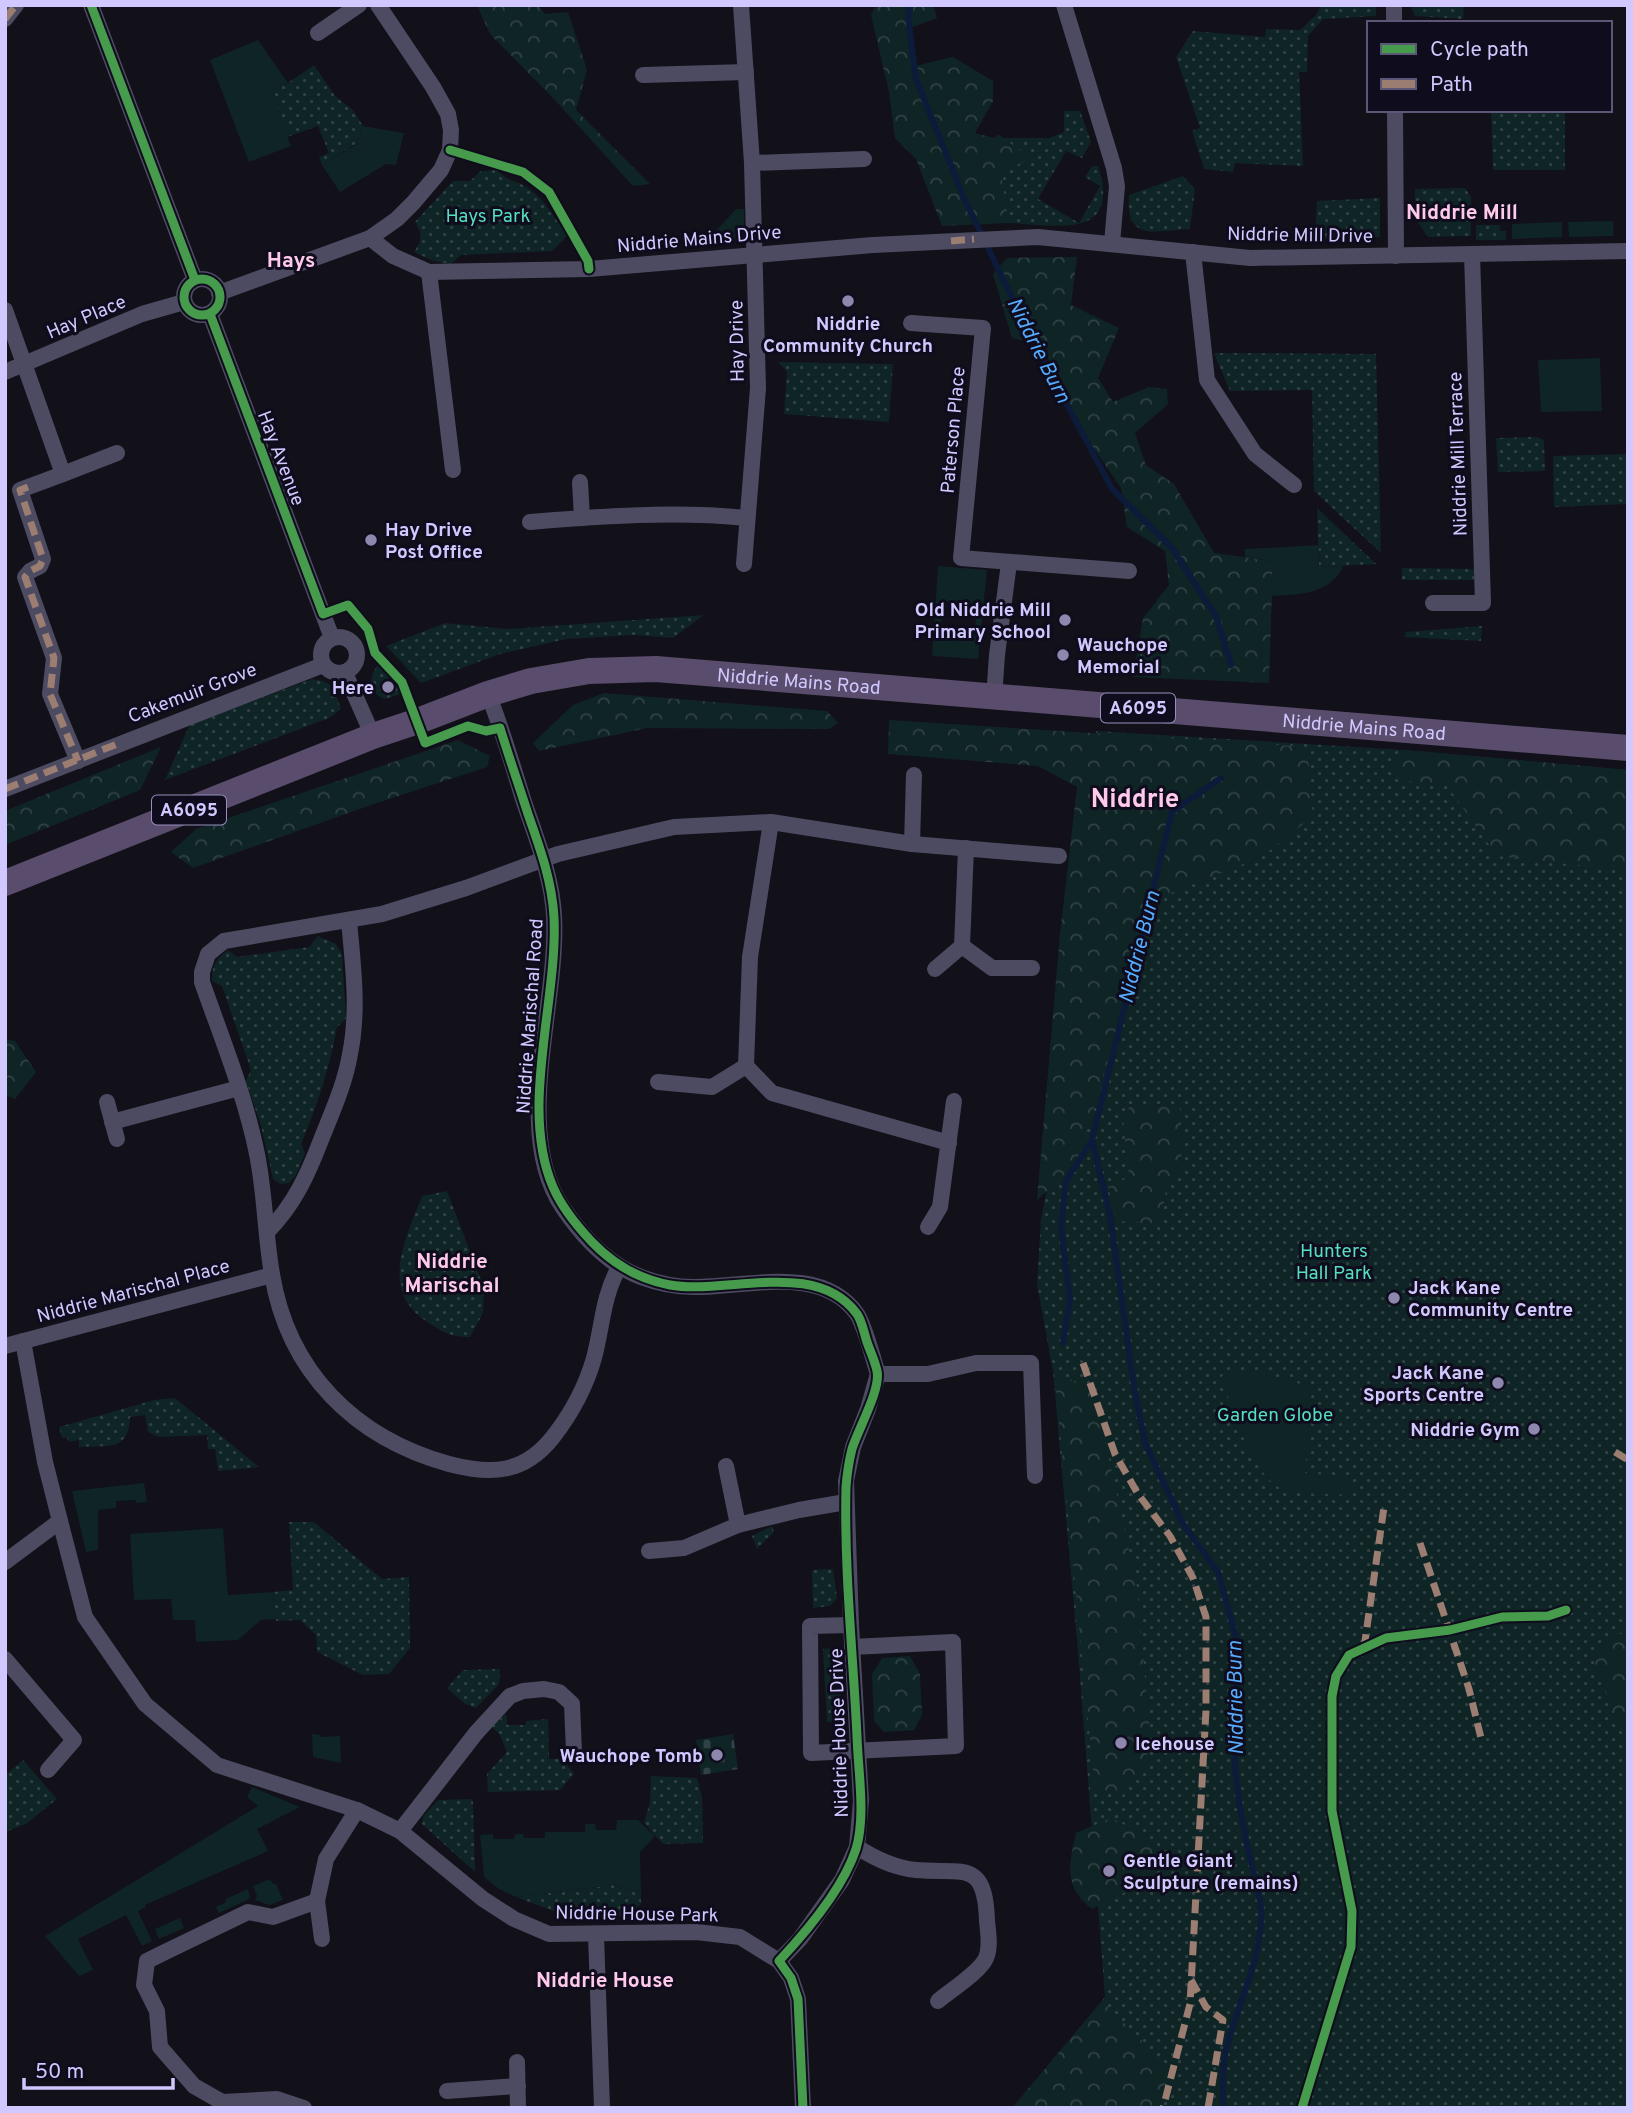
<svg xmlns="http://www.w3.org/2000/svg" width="1633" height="2113" font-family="Overpass,sans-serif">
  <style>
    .grass { fill: url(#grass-dots) }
    .forest { fill: url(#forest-crowns) }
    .cemetery { fill: url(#cemetery-stones) }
    .garden { fill: #0f2425; fill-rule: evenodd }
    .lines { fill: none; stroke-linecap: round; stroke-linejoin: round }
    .stream { stroke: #0c1b3a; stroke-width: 6 }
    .street { stroke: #4c4b62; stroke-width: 16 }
    .primary { stroke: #5a4c6c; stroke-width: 26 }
    .quiet { stroke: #9b7d72; stroke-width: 7; stroke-dasharray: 14 7; stroke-linecap: butt }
    .cycleway-casing { stroke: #0f0c1d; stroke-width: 13 }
    .cycleway { stroke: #469c4c; stroke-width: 9 }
    .poi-dot { fill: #8e88ae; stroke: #0f0c1d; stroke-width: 2.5 }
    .labels { text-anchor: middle; stroke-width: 6; stroke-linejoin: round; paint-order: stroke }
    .shield { fill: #0f0c1d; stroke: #9690bb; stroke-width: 2 }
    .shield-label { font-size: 18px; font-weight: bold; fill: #d0c8ff }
    .park-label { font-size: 19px; fill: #55dec0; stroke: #0f0c1d }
    .street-label { font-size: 19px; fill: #d0c8ff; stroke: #0f0c1d }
    .poi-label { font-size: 19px; font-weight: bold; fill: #d0c8ff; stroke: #0f0c1d; text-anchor: start }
    .neighbourhood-label { font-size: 21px; font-weight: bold; fill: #ffcaea; stroke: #0f0c1d }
    .water-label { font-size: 21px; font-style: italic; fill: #56abff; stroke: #0f0c1d }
    .district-label { font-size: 26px; font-weight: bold; fill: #ffcaea; stroke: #0f0c1d }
  </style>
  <defs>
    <pattern id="grass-dots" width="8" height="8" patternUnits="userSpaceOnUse" patternTransform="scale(1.75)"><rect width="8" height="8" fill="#0f2425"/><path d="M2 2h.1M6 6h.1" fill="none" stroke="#314246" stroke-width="1.8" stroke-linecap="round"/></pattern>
    <pattern id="forest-crowns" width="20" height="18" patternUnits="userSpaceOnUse" patternTransform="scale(1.75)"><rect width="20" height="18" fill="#0f2425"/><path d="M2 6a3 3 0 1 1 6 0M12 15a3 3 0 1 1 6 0" fill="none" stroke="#314246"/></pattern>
    <pattern id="cemetery-stones" width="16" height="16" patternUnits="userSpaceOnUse" patternTransform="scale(1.75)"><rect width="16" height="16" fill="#0f2425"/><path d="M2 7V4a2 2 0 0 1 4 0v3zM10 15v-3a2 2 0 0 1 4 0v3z" fill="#314246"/></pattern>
  </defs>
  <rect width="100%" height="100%" fill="#121019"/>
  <!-- grass -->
  <g class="grass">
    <path d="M1321 5H1376V16L1323 19 1308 36 1307 72H1299L1303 166 1235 163 1233 172 1204 169 1192 131 1200 128 1176 57 1193 31 1265 37 1266 29 1300 30 1317 14Z"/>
    <path d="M1410 5H1464L1463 19 1415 16Z"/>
    <path d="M314 65 335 96 353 110 363 126 357 143 322 165 319 157 329 153 318 126 287 137 271 90 288 83Z"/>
    <path d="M1491 110H1565V170H1493Z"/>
    <path d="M1064 111H1080L1091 142 1082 158 1066 151 1038 199 1079 223 1100 186 1085 177 1092 166H1098C1122 241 1056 225 1009 223L970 138H1049L1064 132Z"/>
    <path d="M497 170C508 182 518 180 531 190 546 202 556 220 567 236L552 251 461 255 451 264 433 261 414 252C422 240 423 235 415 222L453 181H470L481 171Z"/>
    <path d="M1183 176 1195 189 1190 229C1157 230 1125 244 1129 195Z"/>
    <path d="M1465 188 1471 197V236L1428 237 1415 218V189Z"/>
    <path d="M1380 198V237L1315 239 1317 201Z"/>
    <path d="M1476 225H1500V231H1506V240H1476Z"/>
    <path d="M1214 353 1376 354 1381 553 1314 491 1312 390 1230 391Z"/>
    <path d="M778 362 893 364 889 422 784 414 787 372Z"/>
    <path d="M1537 437 1544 440 1545 471 1498 472 1496 438Z"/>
    <path d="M1628 454V504L1554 507 1553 456Z"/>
    <path d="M1317 508 1376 564 1319 567Z"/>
    <path d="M1402 568 1474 569V580H1402Z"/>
    <path d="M704 615 673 638 634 635 566 639 500 654 421 683 386 646 445 623 507 629Z"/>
    <path d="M1482 626 1481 641 1404 637 1406 632Z"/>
    <path d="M380 663 401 683 404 693 385 699C367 693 368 675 380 663Z"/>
    <path d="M312 679 323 681 333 686 341 709 329 718 165 780 190 724Z"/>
    <path d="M1096 731 1405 750 1628 770V2108H1013L1105 1997 1078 1652 1053 1371 1037 1284 1041 1219 1066 1094 1090 877Z"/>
    <path d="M318 936 336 944 342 954 346 1019 337 1027C329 1070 318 1104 301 1144L305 1153 296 1175 289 1183 280 1184 273 1179 261 1126 246 1081 251 1070 222 986 212 981C212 965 216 959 228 950L237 957 309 947Z"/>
    <path d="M447 1191 484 1288 483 1313 470 1337C451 1337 445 1333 429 1323 378 1292 405 1240 422 1196Z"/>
    <path d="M175 1398 259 1467 218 1471 215 1449H208L207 1435 159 1437 148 1432 145 1415 130 1417C129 1452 108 1445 79 1447V1440L68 1442 67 1437 62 1438 59 1427 154 1400Z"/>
    <path d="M289 1522H314L382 1579 409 1577 410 1648 389 1674 363 1675 317 1652 316 1635 300 1620 276 1621 273 1592 293 1590Z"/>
    <path d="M772 1526 774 1532 757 1549 752 1536Z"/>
    <path d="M833 1569 837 1598 830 1606 813 1608 812 1570Z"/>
    <path d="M838 1648 842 1721 827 1722 823 1649Z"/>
    <path d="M500 1669 499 1684 476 1708 465 1704 447 1688 463 1670Z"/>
    <path d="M506 1713 507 1725H525L526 1721 548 1719 549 1759H562L574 1774 560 1790 488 1792 487 1774 507 1752 500 1735 492 1727Z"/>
    <path d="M23 1760 57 1799 26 1824 5 1832V1775Z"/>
    <path d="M651 1776 697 1778 702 1797 703 1843 663 1844 644 1823 650 1802Z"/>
    <path d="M471 1799 473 1802 475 1872 422 1824 423 1816 438 1800Z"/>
    <path d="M612 1885 641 1892V1904L629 1916H567L516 1897Z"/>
  </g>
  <!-- forest -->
  <g class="forest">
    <path d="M477 5H538L545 14 568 12 587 70 576 110 650 184 633 186 554 99 490 34Z"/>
    <path d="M876 5H933L937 18 907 29 915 66 953 57 993 81V101L975 133 994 138 998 134 1030 158 1001 174 1009 223 942 226 916 159 895 138 889 92 871 15Z"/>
    <path d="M1077 257 1071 305 1119 328 1098 378 1113 402 1149 387 1167 389 1168 404 1135 433 1146 465 1174 484 1214 553 1273 561 1269 683 1133 677 1143 618 1169 585 1165 551 1127 527 1121 488 1077 424 1042 345 1012 338 993 274 1007 258Z"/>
    <path d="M604 693 827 711 838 723 829 729 647 728 539 751 533 743 573 705Z"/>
    <path d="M889 720 1307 747 1313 816 1263 856 1164 896 1105 1069 1078 1162 1037 1200 1060 934 1077 787 1038 766 888 754Z"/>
    <path d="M458 740 490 756 487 767 371 805 193 868 171 852 196 829Z"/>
    <path d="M161 747 140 790 5 845V811Z"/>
    <path d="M1405 750 1628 770V871L1497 856 1446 784 1405 781 1393 764Z"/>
    <path d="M5 1039 15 1041 36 1072 15 1099 5 1095Z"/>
    <path d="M1180 1104 1182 1172 1167 1185 1160 1224 1117 1221 1108 1187 1129 1177 1123 1119 1129 1107Z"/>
    <path d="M1054 1370 1095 1394 1137 1587 1150 1735 1146 1763 1121 1797 1095 1789Z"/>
    <path d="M1609 1634H1628V1737L1623 1735 1594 1662Z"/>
    <path d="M910 1656 920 1674 922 1715 914 1730 884 1732 874 1721 872 1674 882 1658Z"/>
    <path d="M1111 1818 1129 1827 1153 1848 1155 1865 1133 1888 1092 1909C1063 1886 1069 1865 1076 1833Z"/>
    <path d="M1102 2001 1179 2078 1158 2108H1012Z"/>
  </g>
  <!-- cemetery -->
  <path class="cemetery" d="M733 1734 738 1769 701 1775 696 1740Z"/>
  <!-- garden -->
  <g class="garden">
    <path d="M258 40 288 83 271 90 291 146 249 162 210 60Z"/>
    <path d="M363 126 404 133 396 165 386 164 340 192 322 165 357 144Z"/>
    <path d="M736 209H744V238L717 242 714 233Z"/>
    <path d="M1613 221 1614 236 1569 237 1568 222Z"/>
    <path d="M1562 222V237L1512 239V224Z"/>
    <path d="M1600 358 1602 411 1541 412 1538 360Z"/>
    <path d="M1318 545 1319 567 1343 566C1332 594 1297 595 1271 596L1273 561 1245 557V549Z"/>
    <path d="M938 566 987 570 978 659 932 656ZM943 601 977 604 974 641 940 638Z"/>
    <path d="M1225 1372H1255L1312 1387 1305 1473 1351 1477 1348 1495C1329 1493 1307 1495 1288 1491 1254 1484 1233 1408 1221 1378Z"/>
    <path d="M144 1483 147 1502 136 1503V1500L116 1501V1508L98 1510V1550L86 1552 72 1491Z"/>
    <path d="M223 1528 228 1595 273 1592 276 1619 261 1620 238 1640 196 1642 195 1620H173L171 1599 134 1600 130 1534Z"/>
    <path d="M312 1734 320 1735 321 1737 340 1736 341 1763 313 1757Z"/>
    <path d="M252 1787 300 1807 257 1829 268 1851 145 1905 146 1907 138 1911 152 1941 142 1946 126 1915 78 1939 93 1970 79 1976 45 1936 258 1806 247 1797Z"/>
    <path d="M617 1820H638L655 1836 640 1852 641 1892 612 1885 516 1897 499 1889 484 1877 480 1835 493 1834V1839H514L515 1834H523L524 1838H545V1832H585V1824H595L596 1830H616Z"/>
    <path d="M270 1879 273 1884H276L283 1900 269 1905 255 1900 257 1896 253 1886Z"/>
    <path d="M248 1889 250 1896 249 1899 219 1913 216 1907 226 1902 225 1899Z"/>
    <path d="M180 1918 184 1928 159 1939 155 1929Z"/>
  </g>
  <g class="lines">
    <!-- stream -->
    <g class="stream">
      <path d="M911 5 908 16 916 79 963 196 1031 337 1112 489 1172 548 1216 616 1231 665"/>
      <path d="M1092 1140 1110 1216 1135 1393 1145 1443 1183 1524 1218 1572 1236 1637 1237 1721C1229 1755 1242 1824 1250 1858 1254 1875 1260 1892 1261 1910 1263 1960 1235 2007 1225 2055 1222 2071 1223 2091 1223 2108"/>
      <path d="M1063 1343 1070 1299 1061 1227 1066 1181 1092 1140 1172 812 1221 778"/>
    </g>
    <!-- street -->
    <g class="street">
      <path d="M91 5 195 280"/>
      <path d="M741 5 752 163 758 388 744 564"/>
      <path d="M1064 5 1114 168 1117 186 1112 243"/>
      <path d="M1394 5V23"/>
      <path d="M5 19 16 5"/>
      <path d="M318 33 359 5"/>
      <path d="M643 75 746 72"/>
      <path d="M1395 110 1396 256"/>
      <path d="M752 163 864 159"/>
      <path d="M370 238 393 256 429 272 589 269 873 245 1038 237 1250 258 1628 251"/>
      <path d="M1193 252 1207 380 1255 454 1294 485"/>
      <path d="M429 272 453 470"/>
      <circle cx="202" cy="297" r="18"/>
      <path d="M219 293 370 238 397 219 413 203 441 170 450 150 451 130 448 114 433 87 378 5"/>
      <path d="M5 310 63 474 117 453"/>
      <path d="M210 314 332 638"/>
      <path d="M911 323 983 328 961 558 1129 571"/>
      <path d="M5 372 142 314 184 302"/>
      <path d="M63 474 20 490 43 559 40 566 30 571 25 577 54 658 50 694 78 761"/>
      <path d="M580 482 582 518"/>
      <path d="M530 522C603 516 674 511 747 518"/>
      <path d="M1433 603H1483L1472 254"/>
      <circle cx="339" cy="655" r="18"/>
      <path d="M345 673 373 736"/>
      <path d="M488 694C502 728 512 764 523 799 536 838 552 876 554 916 559 1004 511 1131 563 1208 582 1236 609 1265 641 1277 657 1283 676 1287 693 1287 745 1288 821 1263 857 1314 865 1326 873 1359 878 1374"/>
      <path d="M994 698 997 655 1009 563"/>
      <path d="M5 789 323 665"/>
      <path d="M771 822 750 957 746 1066 772 1093 949 1143"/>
      <path d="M912 844 914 775"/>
      <path d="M962 946 992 968H1032"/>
      <path d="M935 969 962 946 966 848"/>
      <path d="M658 1082 712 1087 746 1066"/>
      <path d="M107 1102 117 1139"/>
      <path d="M112 1122 239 1088"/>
      <path d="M928 1227 940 1207 954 1101"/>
      <path d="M268 1231C294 1205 308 1174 321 1140 332 1112 345 1084 350 1054 359 1010 353 965 349 921"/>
      <path d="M619 1267C602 1299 603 1324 594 1358 586 1386 571 1414 553 1437 524 1474 491 1475 449 1464 355 1438 288 1372 272 1274 265 1234 265 1193 257 1154 245 1095 222 1039 202 982V972L208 954 224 941 382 914 466 888 558 854 674 827 771 822 912 844 1059 856"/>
      <path d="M5 1346 272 1275"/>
      <path d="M878 1374H928L976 1363H1031L1035 1476"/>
      <path d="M726 1466 738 1525 799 1510 846 1502"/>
      <path d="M60 1521 85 1617 145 1704 217 1765 357 1810 400 1831 483 1899 514 1919 549 1934 696 1932 740 1937 779 1961 791 1978 798 1999 803 2108"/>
      <path d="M649 1551 684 1548 738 1525"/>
      <path d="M5 1562 60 1521 45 1462 23 1341"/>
      <path d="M851 1625 810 1626 811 1753 956 1746 953 1642 852 1647"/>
      <path d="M5 1659 74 1740 48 1770"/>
      <path d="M400 1831 476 1733 510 1696 523 1691 544 1689 559 1692 572 1704 574 1752"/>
      <path d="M857 1847C874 1858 895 1868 916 1870 964 1874 985 1859 987 1921 988 1932 991 1947 986 1958 980 1972 951 1990 938 2001"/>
      <path d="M596 1935 602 2108"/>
      <path d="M322 1939 317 1901 326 1859 357 1810"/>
      <path d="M779 1961 800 1939 842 1880 857 1847 861 1801 851 1625 846 1481 853 1447 868 1409 878 1374"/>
      <path d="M517 2062 518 2108"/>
      <path d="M447 2091 518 2086"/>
      <path d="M304 2108 277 2099 222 2102 194 2086 160 2047 157 2011 144 1985 147 1961 161 1954 248 1912 273 1917 317 1901"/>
    </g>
    <!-- primary -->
    <path class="primary" id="s1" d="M5 883 373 736 418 721 488 694 531 681 589 671 656 669 1628 748"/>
    <!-- quiet -->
    <g class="quiet">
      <path d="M5 19 16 5"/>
      <path d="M951 241 974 239"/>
      <path d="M28 487 20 490 43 559 40 566 30 571 25 577 54 658 50 694 78 761"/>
      <path d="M5 789 122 742"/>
      <path d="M1083 1363 1115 1454 1138 1494 1170 1536 1193 1578 1206 1617V1710L1190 2004 1163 2108"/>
      <path d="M1615 1452 1628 1460"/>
      <path d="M1420 1543 1469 1689 1482 1742"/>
      <path d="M1364 1648 1384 1507"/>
      <path d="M1191 1980 1206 2007 1223 2020 1208 2108"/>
    </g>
    <!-- cycleway casing -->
    <g class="cycleway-casing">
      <g id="cycleway">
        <path d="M91 5 195 280"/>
        <path d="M450 150 523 172 549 192 588 261 589 269"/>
        <circle cx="202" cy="297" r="18"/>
        <path d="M210 314 323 614 348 605 368 629 375 653 402 682 425 743 468 726 486 731 500 728C509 757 519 786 528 814 540 848 552 881 554 917 558 1001 519 1108 553 1187 562 1208 576 1225 592 1242 614 1265 638 1279 670 1285 727 1295 816 1258 857 1314 862 1321 864 1333 867 1342 870 1351 875 1361 877 1371 881 1390 858 1429 852 1449 849 1461 847 1474 846 1487 844 1569 853 1654 857 1736 858 1771 866 1816 856 1849 843 1889 807 1931 779 1961L791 1978 798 1999 803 2108"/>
        <path d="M1302 2108 1351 1947 1352 1911 1332 1811V1696L1336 1676 1349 1655 1386 1638 1450 1630 1502 1617 1548 1616 1566 1610"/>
      </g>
    </g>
    <!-- cycleway -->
    <use href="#cycleway" class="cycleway"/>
  </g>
  <!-- markers -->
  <g class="poi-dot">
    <circle cx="848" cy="301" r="7"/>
    <circle cx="371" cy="540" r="7"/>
    <circle cx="1065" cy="620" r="7"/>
    <circle cx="1063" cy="655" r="7"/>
    <circle cx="388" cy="687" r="7"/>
    <circle cx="1394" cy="1298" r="7"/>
    <circle cx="1498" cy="1383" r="7"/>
    <circle cx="1534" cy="1429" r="7"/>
    <circle cx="1121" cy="1743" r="7"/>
    <circle cx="717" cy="1755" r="7"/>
    <circle cx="1109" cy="1871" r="7"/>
  </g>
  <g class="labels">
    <!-- shield labels -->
    <g class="shield">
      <rect x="1101" y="693.5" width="74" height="29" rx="5"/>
      <rect x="152" y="795.5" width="74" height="29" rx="5"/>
    </g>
    <g class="shield-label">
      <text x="1138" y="714">A6095</text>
      <text x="189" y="816">A6095</text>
    </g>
    <!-- park labels -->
    <g class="park-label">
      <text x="488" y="222">Hays Park</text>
      <text x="1334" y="1257">Hunters<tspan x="1334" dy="22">Hall Park</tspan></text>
      <text x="1275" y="1421">Garden Globe</text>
    </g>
    <!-- street labels -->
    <g class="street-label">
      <text transform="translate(1300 234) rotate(1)" y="7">Niddrie Mill Drive</text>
      <text transform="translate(699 238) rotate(-5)" y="7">Niddrie Mains Drive</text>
      <text transform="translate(86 316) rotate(-23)" y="7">Hay Place</text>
      <text transform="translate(736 341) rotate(-91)" y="7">Hay Drive</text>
      <text transform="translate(952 430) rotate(-85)" y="7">Paterson Place</text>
      <text transform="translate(1457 454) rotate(-92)" y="7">Niddrie Mill Terrace</text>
      <text transform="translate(282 458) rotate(69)" y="7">Hay Avenue</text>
      <text dy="7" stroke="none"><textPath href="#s1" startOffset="833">Niddrie Mains Road</textPath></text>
      <text transform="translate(192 692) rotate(-21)" y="7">Cakemuir Grove</text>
      <text dy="7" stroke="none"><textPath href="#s1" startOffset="1400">Niddrie Mains Road</textPath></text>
      <text transform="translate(529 1016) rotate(-86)" y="7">Niddrie Marischal Road</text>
      <text transform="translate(133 1290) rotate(-15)" y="7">Niddrie Marischal Place</text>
      <text transform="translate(838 1733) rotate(-92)" y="7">Niddrie House Drive</text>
      <text transform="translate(637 1913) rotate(1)" y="7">Niddrie House Park</text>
    </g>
    <!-- poi labels -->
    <g class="poi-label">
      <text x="848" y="330" text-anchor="middle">Niddrie<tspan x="848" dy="22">Community Church</tspan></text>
      <text x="385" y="536">Hay Drive<tspan x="385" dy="22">Post Office</tspan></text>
      <text x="1051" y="616" text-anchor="end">Old Niddrie Mill<tspan x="1051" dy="22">Primary School</tspan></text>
      <text x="1077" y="651">Wauchope<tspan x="1077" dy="22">Memorial</tspan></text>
      <text x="374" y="694" text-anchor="end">Here</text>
      <text x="1408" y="1294">Jack Kane<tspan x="1408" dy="22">Community Centre</tspan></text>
      <text x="1484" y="1379" text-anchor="end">Jack Kane<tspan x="1484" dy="22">Sports Centre</tspan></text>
      <text x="1520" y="1436" text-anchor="end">Niddrie Gym</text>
      <text x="1135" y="1750">Icehouse</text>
      <text x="703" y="1762" text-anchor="end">Wauchope Tomb</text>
      <text x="1123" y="1867">Gentle Giant<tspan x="1123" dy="22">Sculpture (remains)</tspan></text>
    </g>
    <!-- neighbourhood labels -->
    <g class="neighbourhood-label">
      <text x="1462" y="219">Niddrie Mill</text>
      <text x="291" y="267">Hays</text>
      <text x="452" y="1268">Niddrie<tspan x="452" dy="24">Marischal</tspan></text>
      <text x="605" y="1987">Niddrie House</text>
    </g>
    <!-- water labels -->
    <g class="water-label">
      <text transform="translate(1039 350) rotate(63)" y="7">Niddrie Burn</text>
      <text transform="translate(1139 947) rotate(-76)" y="7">Niddrie Burn</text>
      <text transform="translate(1235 1698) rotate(-91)" y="7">Niddrie Burn</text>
    </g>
    <!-- district labels -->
    <g class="district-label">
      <text x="1135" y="807">Niddrie</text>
    </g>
  </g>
  <!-- border -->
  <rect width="1633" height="2113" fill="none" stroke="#d0c8ff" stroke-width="14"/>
  <!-- legend -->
  <rect x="1367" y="21" width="245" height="91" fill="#0f0c1d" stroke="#5c5777" stroke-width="2"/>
  <rect x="1381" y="44" width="35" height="10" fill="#469c4c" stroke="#5c5777" stroke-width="2"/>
  <text x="1430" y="56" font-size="21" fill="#d0c8ff">Cycle path</text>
  <rect x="1381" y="79" width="35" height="10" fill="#9b7d72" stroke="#5c5777" stroke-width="2"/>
  <text x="1430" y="91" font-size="21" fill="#d0c8ff">Path</text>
  <!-- scale -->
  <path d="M24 2078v10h149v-10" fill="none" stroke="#d0c8ff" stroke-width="3.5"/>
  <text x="35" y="2078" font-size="21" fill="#d0c8ff" stroke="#0f0c1d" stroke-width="5" paint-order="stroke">50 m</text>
</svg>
